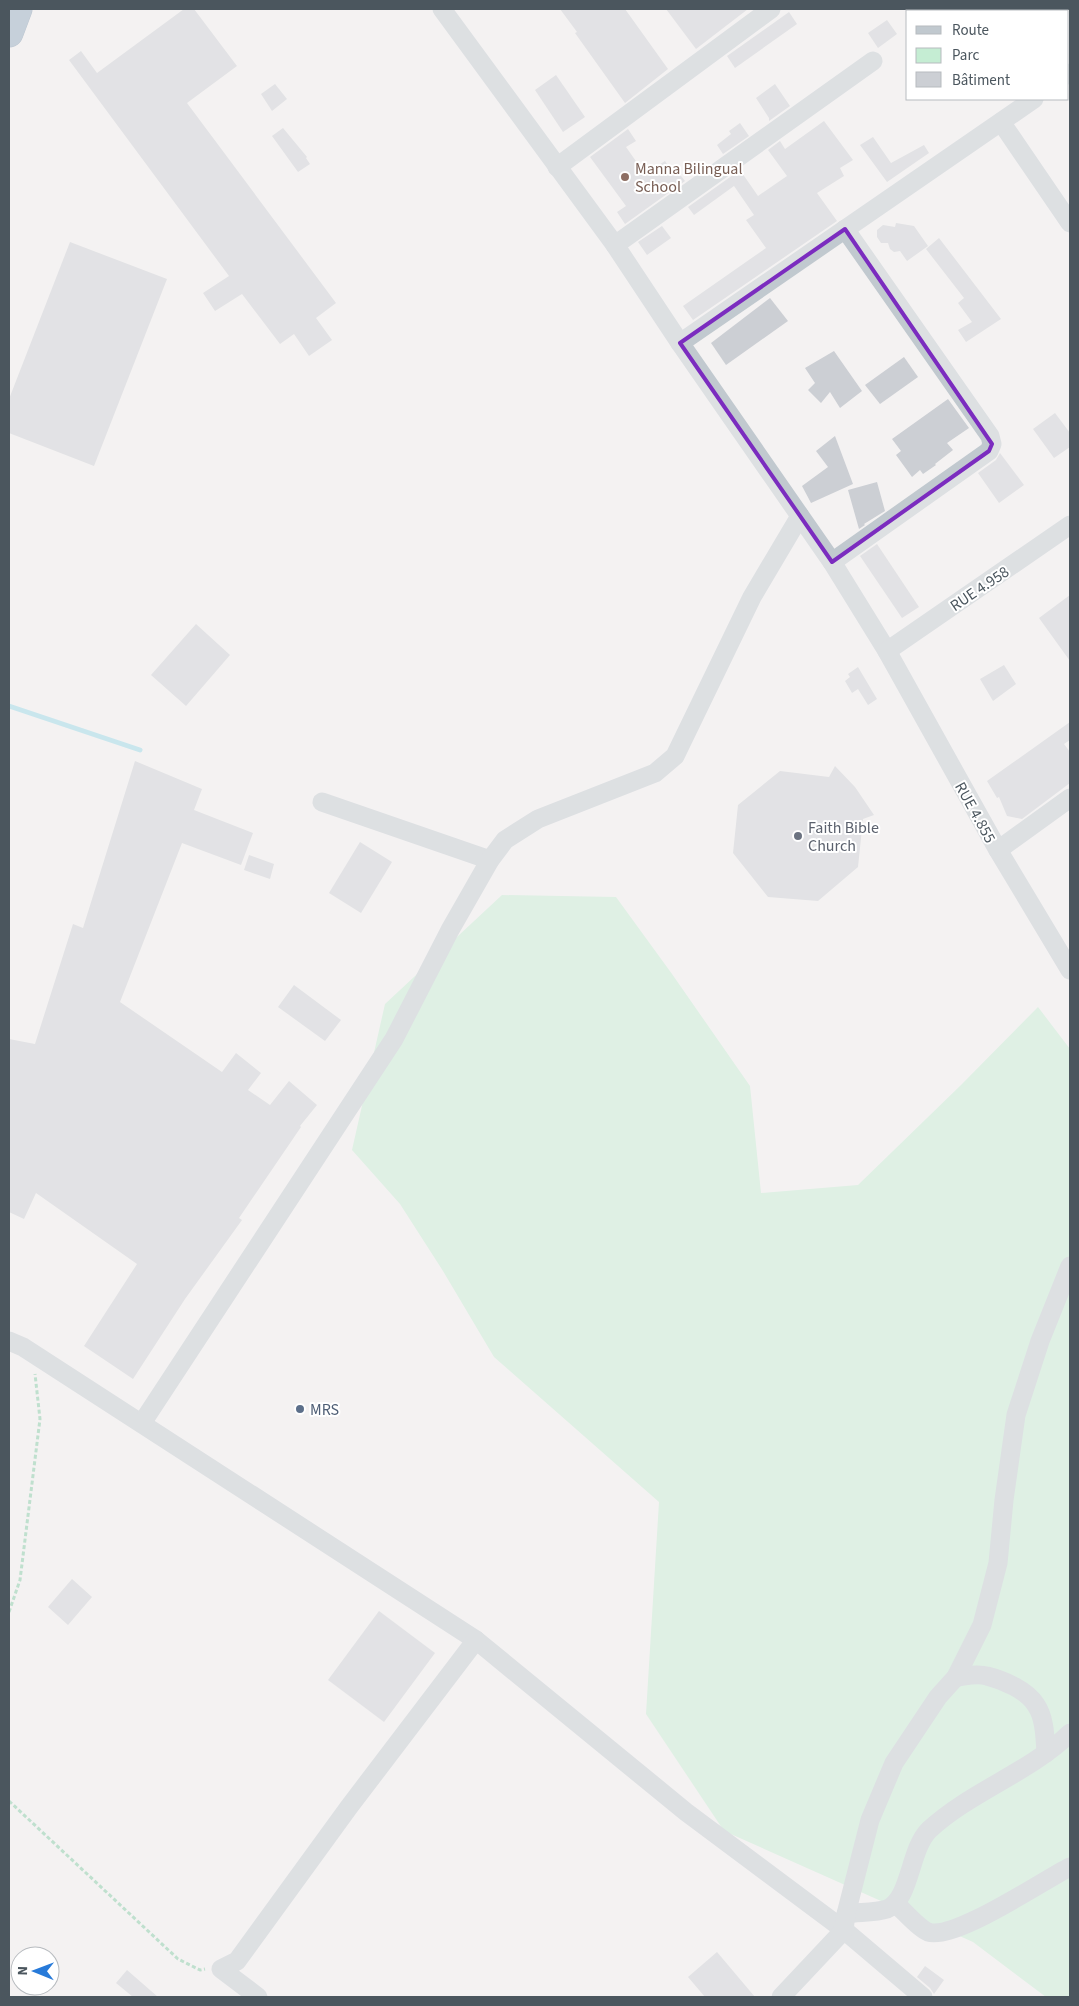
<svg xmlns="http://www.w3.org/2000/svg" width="1079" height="2006" font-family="'Source Sans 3',sans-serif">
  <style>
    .green { fill: #c5edd3 }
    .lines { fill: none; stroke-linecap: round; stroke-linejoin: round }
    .stream { stroke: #95d8e7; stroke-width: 5 }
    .building { fill: #cccfd4 }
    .highway-casing { stroke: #7991a8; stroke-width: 29 }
    .path { stroke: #7fc9a2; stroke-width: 3; stroke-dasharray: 4 2.5; stroke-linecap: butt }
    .minor { stroke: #c1c9cf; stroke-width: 19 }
    .highway { stroke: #8ea6bc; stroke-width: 28 }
    .marked { fill: none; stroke: #7b2cbf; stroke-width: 4; stroke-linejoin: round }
    .education-dot { fill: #8d6e63; stroke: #fff; stroke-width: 2 }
    .worship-dot { fill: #6b7280; stroke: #fff; stroke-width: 2 }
    .service-dot { fill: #5c6f8a; stroke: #fff; stroke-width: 2 }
    .labels { text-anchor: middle; stroke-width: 4; stroke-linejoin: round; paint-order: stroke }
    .education-label { font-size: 16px; fill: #785e54; stroke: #fff; text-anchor: start }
    .street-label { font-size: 16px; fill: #4b565e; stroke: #fff }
    .worship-label { font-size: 16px; fill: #5b616d; stroke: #fff; text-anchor: start }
    .service-label { font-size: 16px; fill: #4e5e75; stroke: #fff; text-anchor: start }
  </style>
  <rect width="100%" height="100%" fill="#f4f2f2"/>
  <!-- green -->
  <path class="green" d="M502 895 616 897 672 974 750 1086 761 1193 858 1185 961 1085 1038 1007 1070 1049V1997H1046L973 1942 724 1831 646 1714 659 1502 494 1357 443 1271 400 1204 352 1150 385 1004Z"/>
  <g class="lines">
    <!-- stream -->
    <path class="stream" d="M9 706 140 750"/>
  </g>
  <!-- building -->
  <g class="building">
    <path d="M184 9H194L237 66 187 103 336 303 316 318 332 340 309 356 294 334 280 344 242 294 215 311 203 293 229 276 69 60 81 51 97 73Z"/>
    <path d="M560 9H625L668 69 625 103 575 33 577 32Z"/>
    <path d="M666 9H748L696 49Z"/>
    <path d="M789 12 797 24 735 68 727 56Z"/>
    <path d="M887 20 897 34 878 48 868 33Z"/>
    <path d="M556 75 585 117 563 132 535 90Z"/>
    <path d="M275 84 287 99 272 111 261 94Z"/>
    <path d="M775 84 790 106 769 121V118L756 98Z"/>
    <path d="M824 121 853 160 840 168 844 176 817 193 837 221 693 320 683 306 766 248 746 220 754 215 734 186 694 215 688 207 740 170 758 196 787 176 768 150 780 141 785 149Z"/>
    <path d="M740 123 749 136 723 154 717 145 731 134 729 131Z"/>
    <path d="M283 128 307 157 306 158 310 164 298 172 272 136Z"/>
    <path d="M628 129 636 141 626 147 645 174 665 161 671 170 675 168 685 181 625 224 617 212 626 206 590 157Z"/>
    <path d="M873 137 891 163 924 145 929 153 887 182 860 145Z"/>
    <path d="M896 223 914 226 928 246 907 261 900 251 894 252 890 249 888 243H881L877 237V230L883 225 895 227Z"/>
    <path d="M662 226 671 238 647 255 638 242Z"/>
    <path d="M939 238 1001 319 966 342 958 330 972 322 958 303 964 298 926 249Z"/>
    <path d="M70 242 167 279 94 466 9 433V399Z"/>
    <path d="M770 298 788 321 726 365 711 343Z"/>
    <path d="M834 351 862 391 840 408 830 392 821 403 808 390 815 383 805 368Z"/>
    <path d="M904 357 918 377 880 404 865 385Z"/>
    <path d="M948 399 969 428 947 443 953 450 935 464 936 465 923 474 920 470 912 477 896 455 901 451 892 439Z"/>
    <path d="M1055 413 1070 433V447L1054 458 1033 429Z"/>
    <path d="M835 436 853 484 811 503 802 486 828 467 816 451Z"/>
    <path d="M1000 453 1024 485 999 503 978 473 996 460Z"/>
    <path d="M877 482 885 511 864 524 865 525 859 529 848 490Z"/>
    <path d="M877 544 919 607 902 618 860 556Z"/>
    <path d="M1070 595V661L1039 618Z"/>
    <path d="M196 624 230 655 186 706 151 675Z"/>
    <path d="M1004 665 1016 684 993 701 980 679Z"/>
    <path d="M858 667 877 699 868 705 858 689 852 693 845 681 850 677 848 674Z"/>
    <path d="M1070 722V740L1064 744 1070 752V783L1022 819 1007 816 999 797 997 798 987 781Z"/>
    <path d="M135 761 202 789 194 810 253 833 241 865 182 843 120 1002 222 1072 236 1053 261 1073 248 1090 270 1105 289 1081 317 1105 300 1126 301 1127 239 1218 242 1220 185 1299 133 1379 84 1346 137 1264 36 1193 24 1219 9 1212V1039L35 1044 73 924 83 928Z"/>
    <path d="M835 766 855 787 874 815 863 819 858 867 818 901 768 897 733 853 738 805 780 771 829 777Z"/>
    <path d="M360 842 392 862 361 913 329 893Z"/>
    <path d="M249 855 274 864 270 879 244 870Z"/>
    <path d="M294 985 341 1020 325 1041 278 1007Z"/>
    <path d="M72 1579 92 1597 68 1625 48 1607Z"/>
    <path d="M379 1611 435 1653 384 1722 328 1680Z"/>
    <path d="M717 1952 755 1997H705L688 1977Z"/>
    <path d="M925 1966 944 1980 934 1994 930 1988 917 1977Z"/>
    <path d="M127 1970 158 1997H133L116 1983Z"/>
  </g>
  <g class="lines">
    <!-- highway casing -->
    <g class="highway-casing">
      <path id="highway" d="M9 33 18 9"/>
    </g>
    <!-- path -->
    <g class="path">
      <path d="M9 1612 20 1580 40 1419 35 1374"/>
      <path d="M9 1801 178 1959 200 1970 205 1969"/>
    </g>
    <!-- minor -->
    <g class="minor">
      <path d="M442 9 615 245 680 343 832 562 887 651 998 850 1070 970"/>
      <path d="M1068 75 1070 73"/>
      <path d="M1001 122 1070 223"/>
      <path d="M557 167 771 9"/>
      <path d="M615 245 873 61"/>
      <path d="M680 343 1034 99"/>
      <path d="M832 562 989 451 992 444 990 436 845 229"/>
      <path d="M887 651 1070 525"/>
      <path d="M322 802 490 860"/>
      <path d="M998 850 1070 798"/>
      <path d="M9 1341 23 1347 476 1640 686 1812 844 1930 923 1997"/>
      <path d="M142 1423 394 1039 450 930 490 860 505 840 538 819 655 773 675 756 752 597 800 516"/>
      <path d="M956 1677C966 1676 977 1673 987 1676 1003 1680 1027 1690 1036 1705 1045 1718 1045 1738 1046 1753"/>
      <path d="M896 1904C904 1911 918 1928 928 1932 954 1941 1042 1881 1070 1867"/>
      <path d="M846 1914C859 1912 875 1913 887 1909 911 1899 909 1850 929 1830 971 1791 1029 1773 1070 1733"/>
      <path d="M258 1997 221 1969 237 1961 349 1807 476 1640"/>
      <path d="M781 1997 844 1930 846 1914 870 1820 894 1763 938 1697 956 1677 982 1625 998 1563 1004 1500 1016 1415 1040 1341 1070 1266"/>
    </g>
    <!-- highway -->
    <use href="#highway" class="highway"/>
  </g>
  <!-- marked area -->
  <path d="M0 0H1079V2006H0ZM845 229 992 444 989 451 832 562 680 343Z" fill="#f4f2f2" fill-opacity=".55" fill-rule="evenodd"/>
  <path class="marked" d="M845 229 992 444 989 451 832 562 680 343Z"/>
  <!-- markers -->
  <circle class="education-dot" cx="625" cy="177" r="5"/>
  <circle class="worship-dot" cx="798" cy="836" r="5"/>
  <circle class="service-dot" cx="300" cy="1409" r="5"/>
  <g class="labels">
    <!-- education labels -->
    <g class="education-label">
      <text x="635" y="174">Manna Bilingual<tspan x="635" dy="18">School</tspan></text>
    </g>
    <!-- street labels -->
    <g class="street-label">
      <text transform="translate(979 588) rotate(-34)" y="6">RUE 4.958</text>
      <text transform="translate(976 812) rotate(61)" y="6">RUE 4.855</text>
    </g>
    <!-- worship labels -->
    <g class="worship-label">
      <text x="808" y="833">Faith Bible<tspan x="808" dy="18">Church</tspan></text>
    </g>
    <!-- service labels -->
    <g class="service-label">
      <text x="310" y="1415">MRS</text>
    </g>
  </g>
  <!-- border -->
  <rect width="1079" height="2006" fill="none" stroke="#4b565e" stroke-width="20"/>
  <!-- legend -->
  <rect x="906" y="10" width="162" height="90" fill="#ffffff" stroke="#b7bbbf"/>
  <rect x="916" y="26" width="25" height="8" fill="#c1c9cf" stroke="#b7bbbf"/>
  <text x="952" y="35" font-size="15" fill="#4b565e">Route</text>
  <rect x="916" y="48" width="25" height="15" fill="#c5edd3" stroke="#b7bbbf"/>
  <text x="952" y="60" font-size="15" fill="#4b565e">Parc</text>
  <rect x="916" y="72" width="25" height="15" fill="#cccfd4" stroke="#b7bbbf"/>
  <text x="952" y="85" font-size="15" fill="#4b565e">Bâtiment</text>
  <!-- north arrow -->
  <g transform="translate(35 1971) rotate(271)"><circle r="24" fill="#ffffff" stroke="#b7bbbf"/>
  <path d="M0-4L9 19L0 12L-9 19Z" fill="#277ad9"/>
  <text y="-8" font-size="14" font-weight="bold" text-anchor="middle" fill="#4b565e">N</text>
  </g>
</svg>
